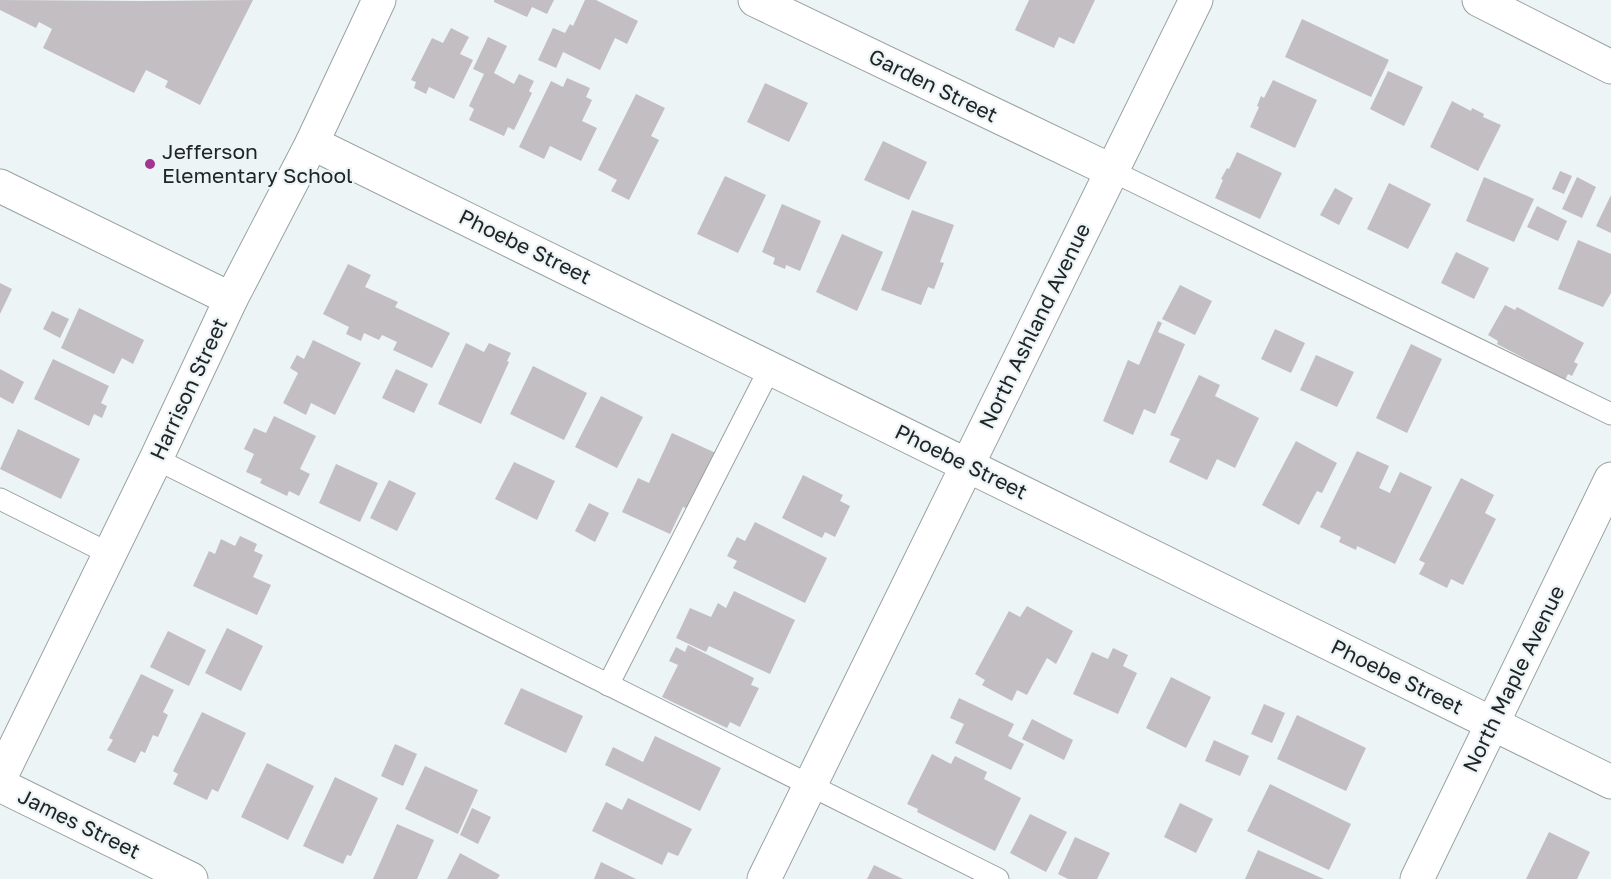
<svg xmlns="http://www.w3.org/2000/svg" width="1611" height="879" font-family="'Golos Text',sans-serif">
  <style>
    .building { fill: #c3bec2 }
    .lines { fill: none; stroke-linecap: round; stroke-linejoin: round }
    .lane-casing { stroke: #9aa2a3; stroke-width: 23 }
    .street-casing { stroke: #9aa2a3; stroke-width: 35 }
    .lane { stroke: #fff; stroke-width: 21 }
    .street { stroke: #fff; stroke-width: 33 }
    .poi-dot { fill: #a23492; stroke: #ecf4f6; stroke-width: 2 }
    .labels { text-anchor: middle; stroke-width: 4.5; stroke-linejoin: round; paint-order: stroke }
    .street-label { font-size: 21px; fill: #212425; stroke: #ecf4f6 }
    .poi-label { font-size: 21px; fill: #212425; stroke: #ecf4f6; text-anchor: start }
  </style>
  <rect width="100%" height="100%" fill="#ecf4f6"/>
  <!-- building -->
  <g class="building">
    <path d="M0 0 144 1 253 0 200 105 165 87 168 81 146 70 134 93 43 48 52 29 39 22 36 28 0 10Z"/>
    <path d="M494 0H554L547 14 532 7 527 17 494 2Z"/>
    <path d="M585 0H596L638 21 627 44 615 38 600 70 563 52 556 68 538 60 553 28 565 33 570 24 573 26Z"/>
    <path d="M1029 0H1095L1074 44 1059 37 1054 48 1015 30Z"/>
    <path d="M1302 19 1389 60 1371 97 1285 57Z"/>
    <path d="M451 28 469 37 460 54 473 60 454 99 429 87 426 94 414 88 416 82 411 80 432 38 443 43Z"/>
    <path d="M488 37 507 46 494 73 514 84 519 74 534 81 529 91 532 93 514 130 508 127 504 136 469 120 474 109 469 106 484 74 473 69Z"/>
    <path d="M1388 71 1423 87 1404 126 1370 109Z"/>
    <path d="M567 78 590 88 586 97 592 100 582 121 597 128 581 161 550 146 544 159 519 147 551 81 563 87Z"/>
    <path d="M1273 80 1317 100 1295 148 1250 127 1259 107 1257 106 1261 96 1264 98Z"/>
    <path d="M765 83 808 103 789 142 747 122Z"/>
    <path d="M636 94 665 108 651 136 659 140 629 200 611 191 617 180 598 170Z"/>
    <path d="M1452 101 1471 111 1472 108 1484 114 1483 117 1501 125 1478 171 1430 147Z"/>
    <path d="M883 141 927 162 909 200 864 180Z"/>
    <path d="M1237 152 1282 173 1260 219 1215 198 1223 180 1221 179 1227 168 1229 169Z"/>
    <path d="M1560 171 1572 176 1564 194 1552 189Z"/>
    <path d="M725 176 766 195 738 253 697 234Z"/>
    <path d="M1484 177 1534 199 1514 242 1466 221Z"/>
    <path d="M1577 177 1596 187 1582 218 1562 209Z"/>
    <path d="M1389 183 1431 204 1408 249 1367 229Z"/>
    <path d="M1335 188 1353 198 1339 225 1320 215Z"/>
    <path d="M1611 195V233L1596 226Z"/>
    <path d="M782 204 821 221 800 271 786 265 785 269 773 264 775 258 762 252Z"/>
    <path d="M1537 206 1567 221 1558 241 1527 227Z"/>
    <path d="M912 210 954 225 940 262 944 263 934 289 928 287 921 305 881 290Z"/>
    <path d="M842 234 883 252 857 311 816 292Z"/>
    <path d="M1578 240 1611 254V293L1603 307 1558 289Z"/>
    <path d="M1456 252 1489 268 1474 299 1441 283Z"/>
    <path d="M348 264 371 275 365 287 398 302 395 307 450 333 432 368 393 350 397 342 382 335 379 340 364 333 361 341 346 334 349 327 323 314Z"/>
    <path d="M0 283 12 289 0 314Z"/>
    <path d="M1180 285 1212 301 1195 335 1162 319Z"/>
    <path d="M1505 305 1515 310 1517 307 1584 343 1574 362 1578 364 1572 376 1568 374 1565 380 1497 344 1498 341 1488 335Z"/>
    <path d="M79 308 144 340 133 364 122 358 114 374 61 348Z"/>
    <path d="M52 311 69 319 60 338 43 329Z"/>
    <path d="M1158 321 1162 323 1158 332 1185 344 1155 414 1144 409 1133 435 1103 421 1128 360 1139 365Z"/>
    <path d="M1275 329 1305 343 1291 373 1261 359Z"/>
    <path d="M313 340 361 363 335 415 311 403 306 415 283 403 298 373 290 368 297 355 304 359Z"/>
    <path d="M466 343 484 352 489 343 511 353 507 361 509 362 481 424 438 404Z"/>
    <path d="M1411 344 1442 359 1407 433 1376 418Z"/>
    <path d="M1316 355 1354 372 1337 407 1300 390Z"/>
    <path d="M53 359 109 386 101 403 107 406 102 418 94 414 89 426 34 399Z"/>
    <path d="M533 366 587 393 564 440 510 414Z"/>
    <path d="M0 369 24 382 13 404 0 397Z"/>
    <path d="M396 369 428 384 414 413 382 398Z"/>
    <path d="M1199 375 1220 385 1215 396 1259 418 1235 468 1217 459 1207 480 1169 462 1180 439 1170 435Z"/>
    <path d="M601 396 643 417 617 468 575 447Z"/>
    <path d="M274 416 316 436 300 469 310 474 299 496 289 491 287 496 260 483 262 479 246 472 254 454 244 449 254 428 266 433Z"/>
    <path d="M18 429 80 459 61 499 0 469Z"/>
    <path d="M672 433 718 454 692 510 683 507 670 534 622 512 638 478 649 483Z"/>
    <path d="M1296 441 1337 463 1322 493 1317 491 1299 525 1262 505Z"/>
    <path d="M1357 451 1389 466 1379 488 1390 493 1400 472 1432 487 1395 564 1357 546 1356 550 1339 542 1341 537 1320 527Z"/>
    <path d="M514 462 555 481 537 520 495 499Z"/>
    <path d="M336 464 378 483 360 522 319 503Z"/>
    <path d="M803 475 843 495 840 501 850 506 835 537 825 532 822 538 782 518Z"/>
    <path d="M1461 478 1494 495 1485 513 1496 519 1463 585 1451 579 1447 588 1419 574 1425 563 1419 560Z"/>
    <path d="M389 480 416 493 397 531 370 518Z"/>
    <path d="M589 503 609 513 595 542 575 531Z"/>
    <path d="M755 522 827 558 805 603 733 568 737 561 727 556 737 537 745 541Z"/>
    <path d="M240 536 257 544 254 551 263 555 253 577 271 585 257 615 193 586 209 551 215 554 221 539 235 546Z"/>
    <path d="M734 591 795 620 770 674 709 646 706 652 676 638 690 608 711 617 718 603 726 608Z"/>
    <path d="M1027 606 1073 631 1056 664 1047 658 1027 695 1017 690 1012 701 982 685 985 680 975 674 1009 611 1020 617Z"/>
    <path d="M227 628 263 646 241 691 205 673Z"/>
    <path d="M168 631 206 650 189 686 150 667Z"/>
    <path d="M688 645 754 678 751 685 759 688 740 727 730 722 727 728 662 697 678 665 669 661 676 647 685 652Z"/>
    <path d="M1113 648 1128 655 1123 666 1137 673 1118 714 1073 694 1092 652 1108 659Z"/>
    <path d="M141 674 174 690 163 712 168 715 158 737 153 735 145 753 141 751 135 763 107 750 113 740 109 738Z"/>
    <path d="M1171 677 1211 697 1186 748 1146 728Z"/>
    <path d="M521 688 583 716 566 753 504 724Z"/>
    <path d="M959 698 1014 724 1008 736 1024 744 1011 770 955 743 964 724 950 718Z"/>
    <path d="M1264 704 1285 713 1272 743 1251 734Z"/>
    <path d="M202 712 246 733 218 792 212 789 207 800 173 784 178 774 173 771Z"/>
    <path d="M1297 715 1366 748 1346 791 1277 759Z"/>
    <path d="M1032 719 1073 740 1064 760 1022 739Z"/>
    <path d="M655 736 721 768 700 811 605 765 613 747 643 762Z"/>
    <path d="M1214 740 1249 756 1240 776 1205 761Z"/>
    <path d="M395 744 417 754 403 786 381 776Z"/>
    <path d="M932 754 951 764 955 756 987 772 984 779 1021 798 995 851 917 812 918 809 907 804Z"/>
    <path d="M267 763 314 786 288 840 241 817Z"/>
    <path d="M425 766 478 790 458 834 405 809Z"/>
    <path d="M335 777 378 798 351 856 347 855 343 864 303 846Z"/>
    <path d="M1270 784 1351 824 1329 870 1247 831Z"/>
    <path d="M628 798 692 829 678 856 668 852 662 865 592 831 606 802 622 810Z"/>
    <path d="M1180 803 1213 819 1196 853 1164 837Z"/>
    <path d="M472 808 491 817 478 844 460 835Z"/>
    <path d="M1030 814 1067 832 1046 872 1010 853Z"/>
    <path d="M397 824 434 840 417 879H373Z"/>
    <path d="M1549 832 1590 852 1577 879H1526Z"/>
    <path d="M1075 837 1110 853 1097 879H1068L1058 874Z"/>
    <path d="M1258 850 1324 879H1245Z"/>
    <path d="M460 853 500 875 497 879H447Z"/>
    <path d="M601 862 636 879H594Z"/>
    <path d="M874 865 903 879H867Z"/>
  </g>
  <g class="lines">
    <!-- lane casing -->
    <g class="lane-casing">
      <g id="lane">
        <path d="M1112 171 1611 414"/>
        <path d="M156 459 998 879"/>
        <path d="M0 499 110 554"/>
        <path d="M608 685 770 368"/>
      </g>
    </g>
    <!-- street casing -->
    <g class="street-casing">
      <g id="street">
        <path d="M755 0 1112 171"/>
        <path d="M1479 0 1611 67"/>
        <path d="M312 143 1611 782"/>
        <path d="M0 186 231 299"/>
        <path d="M0 778 156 459 231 299 312 143 379 0"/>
        <path d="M0 785 191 879"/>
        <path d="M764 879 1196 0"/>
        <path d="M1417 879 1611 479"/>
      </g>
    </g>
    <!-- lane -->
    <use href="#lane" class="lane"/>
    <!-- street -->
    <use href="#street" class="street"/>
  </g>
  <!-- markers -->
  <circle class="poi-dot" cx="150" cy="164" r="6"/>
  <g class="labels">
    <!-- street labels -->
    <g class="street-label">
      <text transform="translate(933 86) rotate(26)" y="7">Garden Street</text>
      <text transform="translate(525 247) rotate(26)" y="7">Phoebe Street</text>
      <text transform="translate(1035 326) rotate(-64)" y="7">North Ashland Avenue</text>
      <text transform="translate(189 389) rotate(-65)" y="7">Harrison Street</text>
      <text transform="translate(961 462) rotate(26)" y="7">Phoebe Street</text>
      <text transform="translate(1397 677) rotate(26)" y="7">Phoebe Street</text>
      <text transform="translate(1514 679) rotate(-64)" y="7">North Maple Avenue</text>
      <text transform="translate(79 824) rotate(26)" y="7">James Street</text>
    </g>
    <!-- poi labels -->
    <g class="poi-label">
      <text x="162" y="159">Jefferson<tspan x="162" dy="24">Elementary School</tspan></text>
    </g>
  </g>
</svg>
